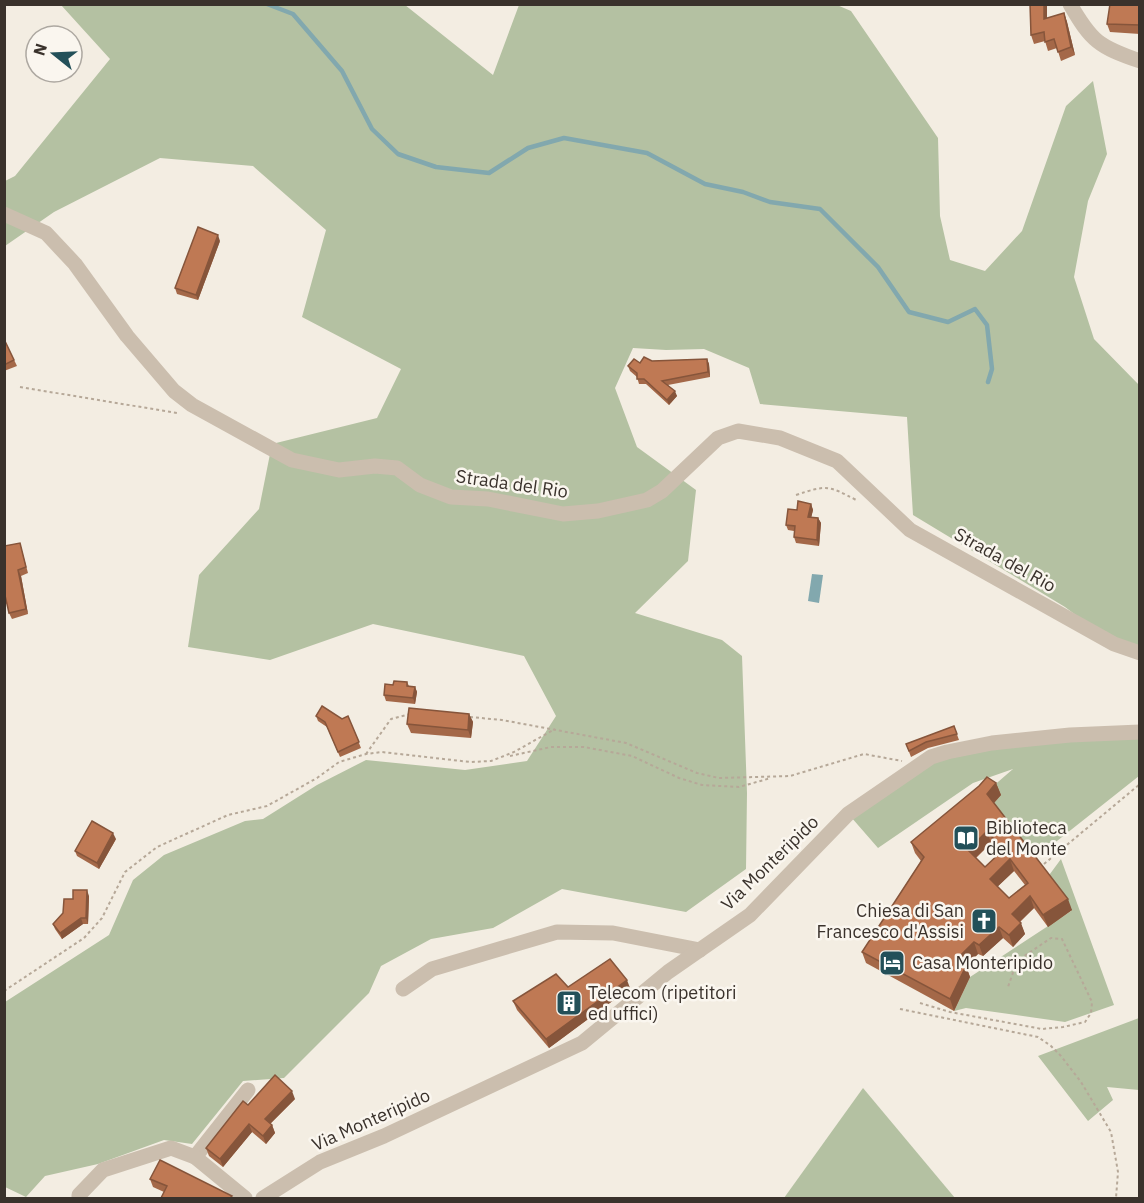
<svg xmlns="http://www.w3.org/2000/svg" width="1144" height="1203" font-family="'IBM Plex Sans',sans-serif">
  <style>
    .green { fill: #b4c1a2 }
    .water { fill: #82a8ae }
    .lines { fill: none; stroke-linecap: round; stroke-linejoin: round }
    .stream { stroke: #82a8ae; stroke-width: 4.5 }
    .path { stroke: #b6a898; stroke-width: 2; stroke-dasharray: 3 3; stroke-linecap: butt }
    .minor { stroke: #cbbeae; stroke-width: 15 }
    .wall { fill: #a46848; fill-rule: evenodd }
    .shaded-wall { fill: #86553b }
    .building { fill: #bf7954; stroke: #86553b; stroke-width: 1.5; fill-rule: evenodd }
    .labels { text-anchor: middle; stroke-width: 5; stroke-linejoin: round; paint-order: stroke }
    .street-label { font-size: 18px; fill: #3a322c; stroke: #faf6ef }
    .poi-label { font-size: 18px; fill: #3a322c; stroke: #faf6ef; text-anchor: start }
  </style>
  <rect width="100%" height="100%" fill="#f3ede2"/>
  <!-- green -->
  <g class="green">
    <path d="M61 5H405L493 75 519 5H837L851 11 938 138 940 216 950 260 985 271 1022 231 1066 106 1093 81 1107 154 1088 201 1074 277 1094 339 1139 385V653L1114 644 1065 607 913 515 907 417 760 404 749 368 704 349 666 350 633 348 615 388 637 447 696 490 688 561 635 613 722 640 742 656 747 793 746 869 686 912 562 889 493 928 431 939 381 966 369 993 284 1078 243 1081 192 1144 164 1140 98 1164 45 1176 26 1197 5 1187V1002L109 935 133 880 164 855 245 821 263 819 317 785 366 760 465 770 527 761 556 716 524 656 373 624 270 660 188 647 199 575 259 509 272 444 377 418 401 369 302 317 326 230 253 166 160 158 54 212 5 246V181L15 176 110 59Z"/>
    <path d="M1139 737V776L1033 860 991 806V788L1013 769 973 783 878 848 851 817 933 761 993 745Z"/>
    <path d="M1061 859 1114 1005 1065 1022 966 1008 954 1011 970 977 1071 911 1047 878Z"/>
    <path d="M1139 1018V1090L1107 1087 1113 1100 1088 1121 1038 1056Z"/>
    <path d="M863 1088 955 1198H784Z"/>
  </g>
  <!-- water -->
  <path class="water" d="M812 574 823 575 819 603 808 601Z"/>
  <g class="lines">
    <!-- stream -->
    <path class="stream" d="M267 4 293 14 342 71 372 129 398 154 436 167 489 173 528 148 564 138 647 153 705 184 743 192 770 202 820 209 878 267 909 312 948 322 975 309 987 325 992 369 988 382"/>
    <!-- path -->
    <g class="path">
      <path d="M20 387 177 413"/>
      <path d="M796 495C826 485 828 485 856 500"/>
      <path d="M470 717 502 720 626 743 697 773 719 778 790 776 864 754 902 761"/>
      <path d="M366 754 391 719 410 714"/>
      <path d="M510 756 551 747H584L632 756 679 778 702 785 739 787 771 778"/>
      <path d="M1044 864 1140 784"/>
      <path d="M4 991 84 938 102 918 125 872 157 847 228 815 267 806 317 778 339 762 366 754 382 752 470 762 491 761 514 752 555 729"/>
      <path d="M920 1003 950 1012 1042 1029 1063 1027 1085 1022 1091 1013 1092 1002 1062 939 1051 938 1017 961 1008 987"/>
      <path d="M900 1009 1038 1037 1051 1046 1061 1056 1081 1082 1111 1132 1118 1172 1116 1198"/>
    </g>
    <!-- minor -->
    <g class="minor">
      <path d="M1070 4C1091 41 1099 47 1140 61"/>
      <path d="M4 214 46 233 75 264 127 336 174 391 192 405 292 460 339 470 375 466 397 468 420 485 451 497 488 499 563 514 598 511 647 500 662 491 718 438 738 431 780 438 837 461 910 530 1114 644 1140 653"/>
      <path d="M403 989 432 969 557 932 613 933 700 950"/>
      <path d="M195 1157 248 1090"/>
      <path d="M79 1198V1195L103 1170 171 1148 195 1157 245 1198"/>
      <path d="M263 1198 320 1162 384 1136 582 1043 668 972 750 915 848 814 931 757 947 752 992 743 1070 735 1140 732"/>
    </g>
  </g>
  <!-- wall -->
  <g class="wall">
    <path d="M1030 4H1047V18L1064 13 1067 22 1075 55 1061 61 1057 48 1048 51 1045 41 1034 44 1031 35Z"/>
    <path d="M1140 4V34L1110 32 1107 24Z"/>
    <path d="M220 241 198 300 177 294 175 288Z"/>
    <path d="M4 339 17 366 4 371Z"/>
    <path d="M707 359 709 364 710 377 668 385 677 396 669 405 646 384H639L637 377 630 371 628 366 652 361Z"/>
    <path d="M811 504 813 510 811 517 818 518 821 523 819 546 796 543 794 537V531L788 530 786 525 797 510Z"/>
    <path d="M20 543 28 573 21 576 28 614 12 619 9 613Z"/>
    <path d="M407 682 409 686 415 687 417 692 415 704 386 701 384 695 393 685Z"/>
    <path d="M469 714 473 722 471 738 411 733 407 724Z"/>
    <path d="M316 716 342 719 348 716 361 748 340 757 327 727 318 721Z"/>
    <path d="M954 726 959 740 928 748 911 757 906 744Z"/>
    <path d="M996 783 1001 795 994 803 1072 910 1048 927 1034 908 1020 922 1025 934 1013 947 1003 938 983 956 978 954 966 966 970 977 954 1011 866 963 862 952 921 861 915 853 911 842ZM991 843 1000 853 985 867 976 858ZM1014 871 1025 885 1009 898 997 887Z"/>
    <path d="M116 839 99 869 77 856 75 851Z"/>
    <path d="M89 896 88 924H83L62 939 55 929 53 924 63 913 73 899Z"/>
    <path d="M568 987 630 988 549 1048 517 1010 513 1001Z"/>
    <path d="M295 1099 270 1124 272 1125 275 1133 266 1144 252 1132 223 1167 209 1156 206 1148 248 1105Z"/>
    <path d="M150 1179 233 1198 164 1192 153 1187Z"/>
  </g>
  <!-- shaded-wall -->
  <g class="shaded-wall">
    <path d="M1044 4H1047V27L1044 19Z"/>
    <path d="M1064 13 1067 22 1075 55 1071 47Z"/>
    <path d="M218 235 220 241 198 300 196 295Z"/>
    <path d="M707 359 709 364 710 377 708 372Z"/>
    <path d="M675 391 677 396 669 405 667 400Z"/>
    <path d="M811 504 813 510 810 523 808 517Z"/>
    <path d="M818 518 821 523 819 546 817 540Z"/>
    <path d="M18 570 21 576 28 614 26 609Z"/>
    <path d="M415 687 417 692 415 704 413 698Z"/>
    <path d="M469 714 473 722 471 738 468 730Z"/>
    <path d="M996 783 1001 795 991 806 987 794Z"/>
    <path d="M987 831 991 843 972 861 968 850Z"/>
    <path d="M113 833 116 839 99 869 97 863Z"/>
    <path d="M1010 859 1014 871 994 890 990 879Z"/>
    <path d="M87 890 89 896 88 924 86 918Z"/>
    <path d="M1030 896 1034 908 1016 925 1012 914Z"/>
    <path d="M1068 899 1072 910 1048 927 1043 915Z"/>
    <path d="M81 918 83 924 62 939 60 933Z"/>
    <path d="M1021 923 1025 934 1013 947 1009 935Z"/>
    <path d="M999 927 1003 938 983 956 979 945Z"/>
    <path d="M974 942 978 954 961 971 957 959Z"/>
    <path d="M966 966 970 977 954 1011 950 999Z"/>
    <path d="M627 980 630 988 549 1048 546 1039Z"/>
    <path d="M292 1091 295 1099 267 1127 265 1119Z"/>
    <path d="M249 1124 252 1132 223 1167 220 1159Z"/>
    <path d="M272 1125 275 1133 266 1144 263 1136Z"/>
  </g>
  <!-- building -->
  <g class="building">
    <path d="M1030 4H1044V19L1064 13 1071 47 1058 52 1054 39 1045 42 1044 32 1031 35Z"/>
    <path d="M1110 4H1140V25L1107 24Z"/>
    <path d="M198 227 218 235 196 295 175 288Z"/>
    <path d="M4 339 14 360 4 365Z"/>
    <path d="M644 357 652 361 707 359 708 372 662 381 675 391 667 400 644 379H637V373L628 366 634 359 640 363Z"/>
    <path d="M798 501 811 504 808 517 818 518 817 540 794 537 795 526 786 525 788 509 797 510Z"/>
    <path d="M20 543 26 567 18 570 26 609 9 613 4 591V546Z"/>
    <path d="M394 681 407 682V686L415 687 413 698 384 695 385 684 393 685Z"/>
    <path d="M322 706 342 719 348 716 359 742 338 752 325 722 316 716Z"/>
    <path d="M409 708 469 714 468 730 407 724Z"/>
    <path d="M954 726 957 734 926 742 909 751 906 744Z"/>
    <path d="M987 777 996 783 987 794 1068 899 1043 915 1030 896 1012 914 1021 923 1009 935 999 927 979 945 974 942 957 959 966 966 950 999 862 952 924 857 911 842 979 786ZM987 831 1003 850 985 867 968 850ZM1010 859 1028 883 1009 898 990 879Z"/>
    <path d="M92 821 113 833 97 863 75 851Z"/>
    <path d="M73 890H87L86 918H81L60 933 53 924 63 913 64 899H73Z"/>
    <path d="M610 959 627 980 546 1039 513 1001 556 974 568 987Z"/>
    <path d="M275 1075 292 1091 265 1119 272 1125 263 1136 249 1124 220 1159 206 1148 243 1101 248 1105Z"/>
    <path d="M160 1160 232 1196 230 1198H161L167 1186 150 1179Z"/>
  </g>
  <!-- icons -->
  <defs>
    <g id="library-square" transform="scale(1.35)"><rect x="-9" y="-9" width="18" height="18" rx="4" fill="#235059" stroke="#faf6ef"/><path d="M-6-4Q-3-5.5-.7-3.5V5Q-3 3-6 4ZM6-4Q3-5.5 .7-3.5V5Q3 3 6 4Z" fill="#fff"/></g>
    <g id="church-square" transform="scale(1.35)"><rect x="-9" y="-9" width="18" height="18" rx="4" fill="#235059" stroke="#faf6ef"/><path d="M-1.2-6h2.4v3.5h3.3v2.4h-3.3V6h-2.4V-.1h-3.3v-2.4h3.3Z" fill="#fff"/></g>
    <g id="hotel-square" transform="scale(1.35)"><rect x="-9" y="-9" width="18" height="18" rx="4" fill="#235059" stroke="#faf6ef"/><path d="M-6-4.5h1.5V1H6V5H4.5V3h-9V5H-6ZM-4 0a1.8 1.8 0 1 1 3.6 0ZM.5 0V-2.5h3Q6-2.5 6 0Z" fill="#fff"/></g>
    <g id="building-square" transform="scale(1.35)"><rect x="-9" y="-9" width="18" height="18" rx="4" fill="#235059" stroke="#faf6ef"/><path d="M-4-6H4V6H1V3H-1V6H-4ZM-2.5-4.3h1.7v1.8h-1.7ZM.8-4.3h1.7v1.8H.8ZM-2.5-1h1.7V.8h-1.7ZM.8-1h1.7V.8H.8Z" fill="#fff"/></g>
  </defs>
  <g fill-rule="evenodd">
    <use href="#library-square" x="966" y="838"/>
    <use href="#church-square" x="984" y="921"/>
    <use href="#hotel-square" x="892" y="963"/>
    <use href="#building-square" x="569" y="1003"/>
  </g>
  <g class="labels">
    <!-- street labels -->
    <g class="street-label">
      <text transform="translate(512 484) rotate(8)" y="6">Strada del Rio</text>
      <text transform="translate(1005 560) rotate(29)" y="6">Strada del Rio</text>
      <text transform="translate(770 863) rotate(-44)" y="6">Via Monteripido</text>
      <text transform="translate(371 1120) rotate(-24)" y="6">Via Monteripido</text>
    </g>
    <!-- poi labels -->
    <g class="poi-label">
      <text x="986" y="834">Biblioteca<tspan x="986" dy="21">del Monte</tspan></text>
      <text x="964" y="917" text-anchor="end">Chiesa di San<tspan x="964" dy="21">Francesco d'Assisi</tspan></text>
      <text x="912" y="969">Casa Monteripido</text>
      <text x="588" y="999">Telecom (ripetitori<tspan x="588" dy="21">ed uffici)</tspan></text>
    </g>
  </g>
  <!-- border -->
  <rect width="1144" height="1203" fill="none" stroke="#3a322c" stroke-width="12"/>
  <!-- north arrow -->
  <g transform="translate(54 54) rotate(288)"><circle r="28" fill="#faf6ef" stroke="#ada8a1" stroke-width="1.5"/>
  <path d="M0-4.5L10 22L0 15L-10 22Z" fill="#235059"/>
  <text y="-9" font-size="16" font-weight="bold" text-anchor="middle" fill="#3a322c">N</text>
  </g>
</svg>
